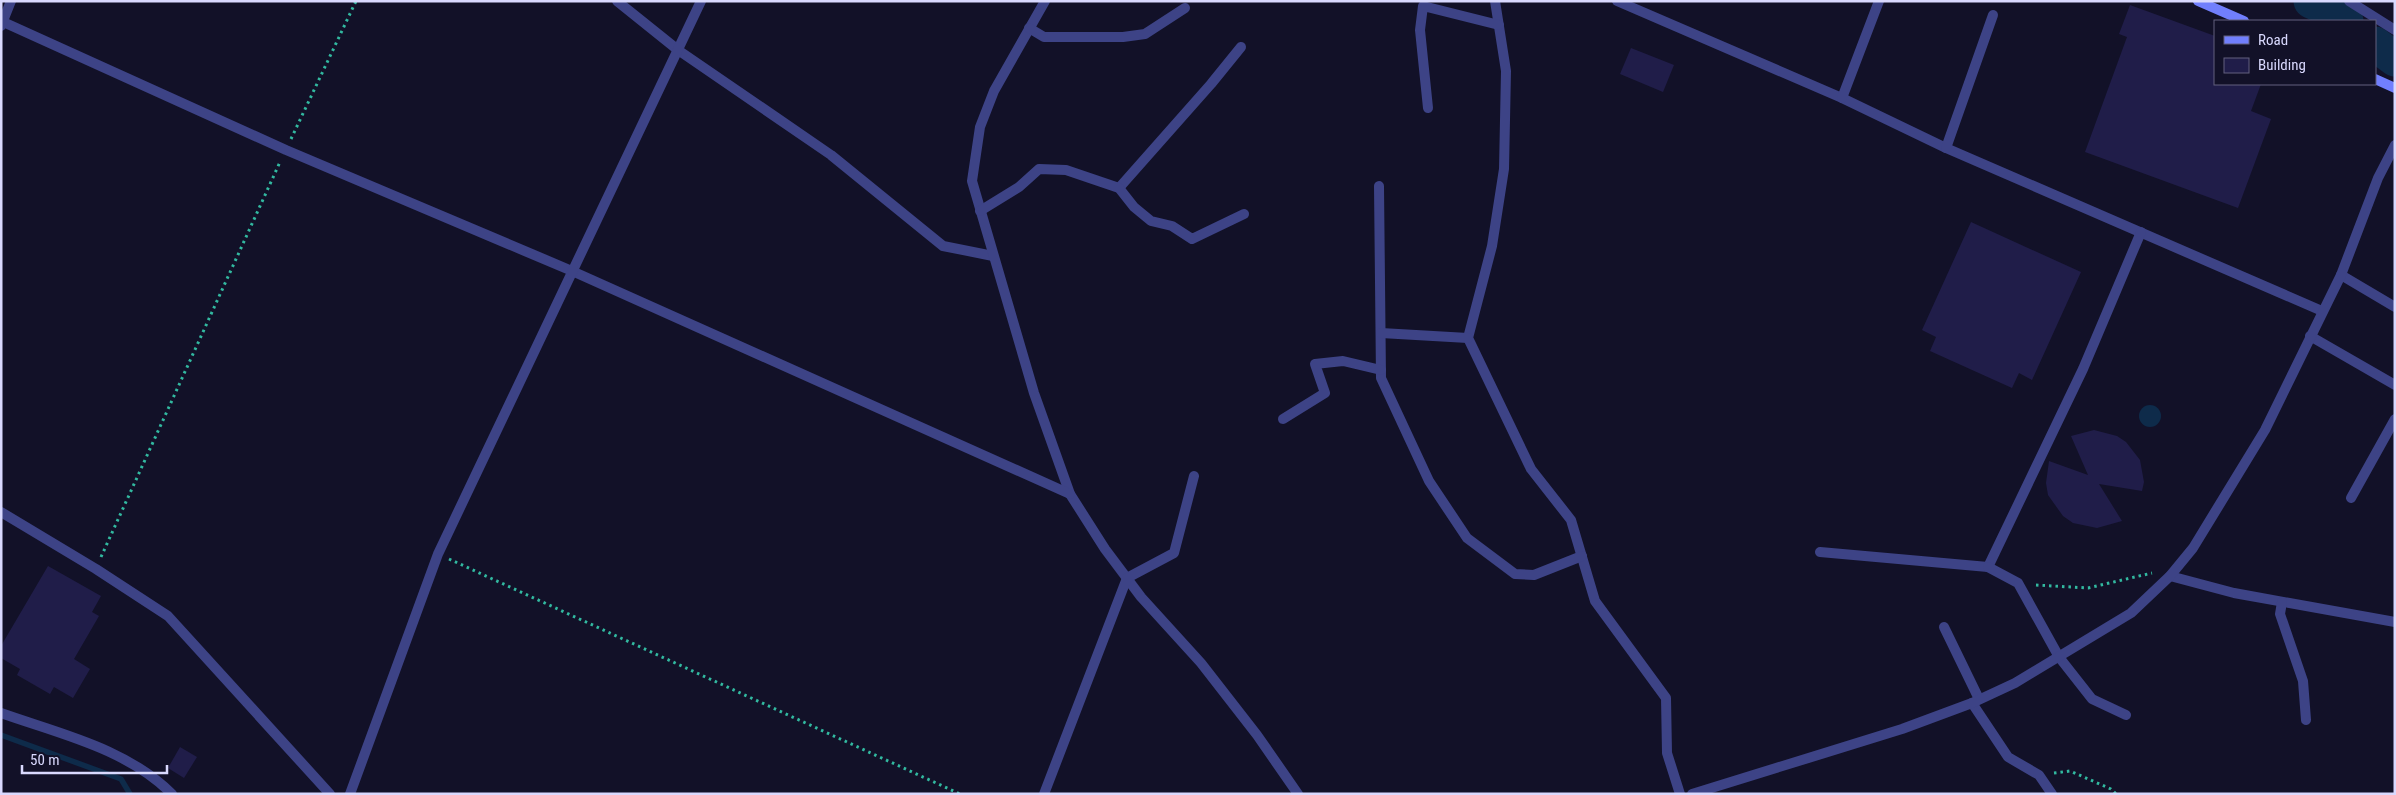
<svg xmlns="http://www.w3.org/2000/svg" width="2396" height="795" font-family="'Roboto Condensed',sans-serif">
  <style>
    .water { fill: #0e2b4a }
    .lines { fill: none; stroke-linecap: round; stroke-linejoin: round }
    .stream { stroke: #0e2b4a; stroke-width: 5.5 }
    .river { stroke: #0e2b4a; stroke-width: 35 }
    .building { fill: #201d49 }
    .path { stroke: #32b9a0; stroke-width: 3; stroke-dasharray: 2.5 4; stroke-linecap: butt }
    .minor { stroke: #3d4386; stroke-width: 10 }
    .tertiary { stroke: #3d4386; stroke-width: 10 }
    .secondary { stroke: #717ffd; stroke-width: 10 }
  </style>
  <rect width="100%" height="100%" fill="#121128"/>
  <!-- water -->
  <circle class="water" cx="2150" cy="416" r="11"/>
  <g class="lines">
    <!-- stream -->
    <path class="stream" d="M1 735 121 779 130 794"/>
    <!-- river -->
    <g class="river">
      <path d="M2311 1 2331 10 2346 21"/>
      <path d="M2375 44 2395 59"/>
    </g>
  </g>
  <!-- building -->
  <g class="building">
    <path d="M2130 5 2215 36V84H2261L2251 111 2271 119 2238 208 2085 152 2127 37 2119 34Z"/>
    <path d="M1631 48 1674 65 1663 92 1620 74Z"/>
    <path d="M1971 222 2081 272 2032 380 2019 373 2012 388 1930 351 1936 337 1922 330Z"/>
    <path d="M2094 430 2117 436 2126 442 2140 460 2144 482 2142 491 2099 484 2122 521 2097 528 2073 523 2063 516 2048 495 2046 483 2049 461 2088 475 2071 436Z"/>
    <path d="M48 566 101 596 92 612 99 616 74 659 90 669 73 698 54 687 50 694 17 675 20 669 1 658V646Z"/>
    <path d="M180 747 197 757 184 778 168 768Z"/>
  </g>
  <g class="lines">
    <!-- path -->
    <g class="path">
      <path d="M291 139 356 1"/>
      <path d="M101 557 280 162"/>
      <path d="M449 559 960 794"/>
      <path d="M2036 585 2088 588 2152 573"/>
      <path d="M2054 773 2070 771 2111 789 2116 794"/>
    </g>
    <!-- minor -->
    <g class="minor">
      <path d="M617 1 678 50 831 155 943 246 993 256"/>
      <path d="M1045 1 994 91 980 127 972 181 1034 393 1070 494 1105 549 1141 597 1201 663 1257 735 1298 794"/>
      <path d="M1495 1 1506 71 1504 169 1492 246 1468 338 1531 469 1571 520 1595 601 1666 698 1667 753 1680 794"/>
      <path d="M1617 1 1842 98 1946 148 2322 311"/>
      <path d="M2349 1 2395 30"/>
      <path d="M1 21 286 150 572 271 1070 494"/>
      <path d="M1 26 11 1"/>
      <path d="M1029 28 1044 37H1123L1145 34 1185 8"/>
      <path d="M1842 98 1879 1"/>
      <path d="M1428 108 1420 30 1423 6 1499 25"/>
      <path d="M1946 148 1993 15"/>
      <path d="M1379 186 1381 378 1429 481 1467 538 1515 574 1534 575 1582 556"/>
      <path d="M1119 188 1211 84 1241 47"/>
      <path d="M980 211 1019 187 1039 169 1066 170 1119 188 1134 207 1151 221 1172 226 1192 239 1244 214"/>
      <path d="M2341 275 2395 307"/>
      <path d="M1381 333 1468 338"/>
      <path d="M2310 336 2395 385"/>
      <path d="M1283 419 1325 393 1315 364 1343 361 1381 370"/>
      <path d="M2351 498 2395 419"/>
      <path d="M1 512 96 569 168 616 330 794"/>
      <path d="M1820 552 1988 567 2083 369 2141 232"/>
      <path d="M1988 567 2018 583 2059 657 2092 699 2126 715"/>
      <path d="M2170 576 2234 593 2395 622"/>
      <path d="M2282 602 2280 614 2303 681 2306 720"/>
      <path d="M1944 627 1979 699"/>
      <path d="M1972 703 2008 757 2039 775 2052 794"/>
      <path d="M350 794 438 554 701 1"/>
      <path d="M1044 794 1127 578 1174 553 1194 476"/>
      <path d="M1692 794 1902 729 1972 703 2015 683 2131 613 2170 576 2193 548 2265 430 2341 275 2378 178 2395 145"/>
    </g>
    <!-- tertiary -->
    <path class="tertiary" d="M1 713C60 734 126 748 172 794"/>
    <!-- secondary -->
    <g class="secondary">
      <path d="M2198 1 2244 21"/>
      <path d="M2375 79 2395 88"/>
    </g>
  </g>
  <!-- border -->
  <rect width="2396" height="795" fill="none" stroke="#d9d9fe" stroke-width="5"/>
  <!-- legend -->
  <rect x="2214" y="20" width="162" height="65" fill="#121128" stroke="#62617e"/>
  <rect x="2224" y="36" width="25" height="8" fill="#717ffd" stroke="#62617e"/>
  <text x="2258" y="45" font-size="15" fill="#d9d9fe">Road</text>
  <rect x="2224" y="58" width="25" height="15" fill="#201d49" stroke="#62617e"/>
  <text x="2258" y="70" font-size="15" fill="#d9d9fe">Building</text>
  <!-- scale -->
  <path d="M22 765v8h145v-8" fill="none" stroke="#d9d9fe" stroke-width="2.5"/>
  <text x="30" y="765" font-size="15" fill="#d9d9fe" stroke="#121128" stroke-width="4" paint-order="stroke">50 m</text>
</svg>
